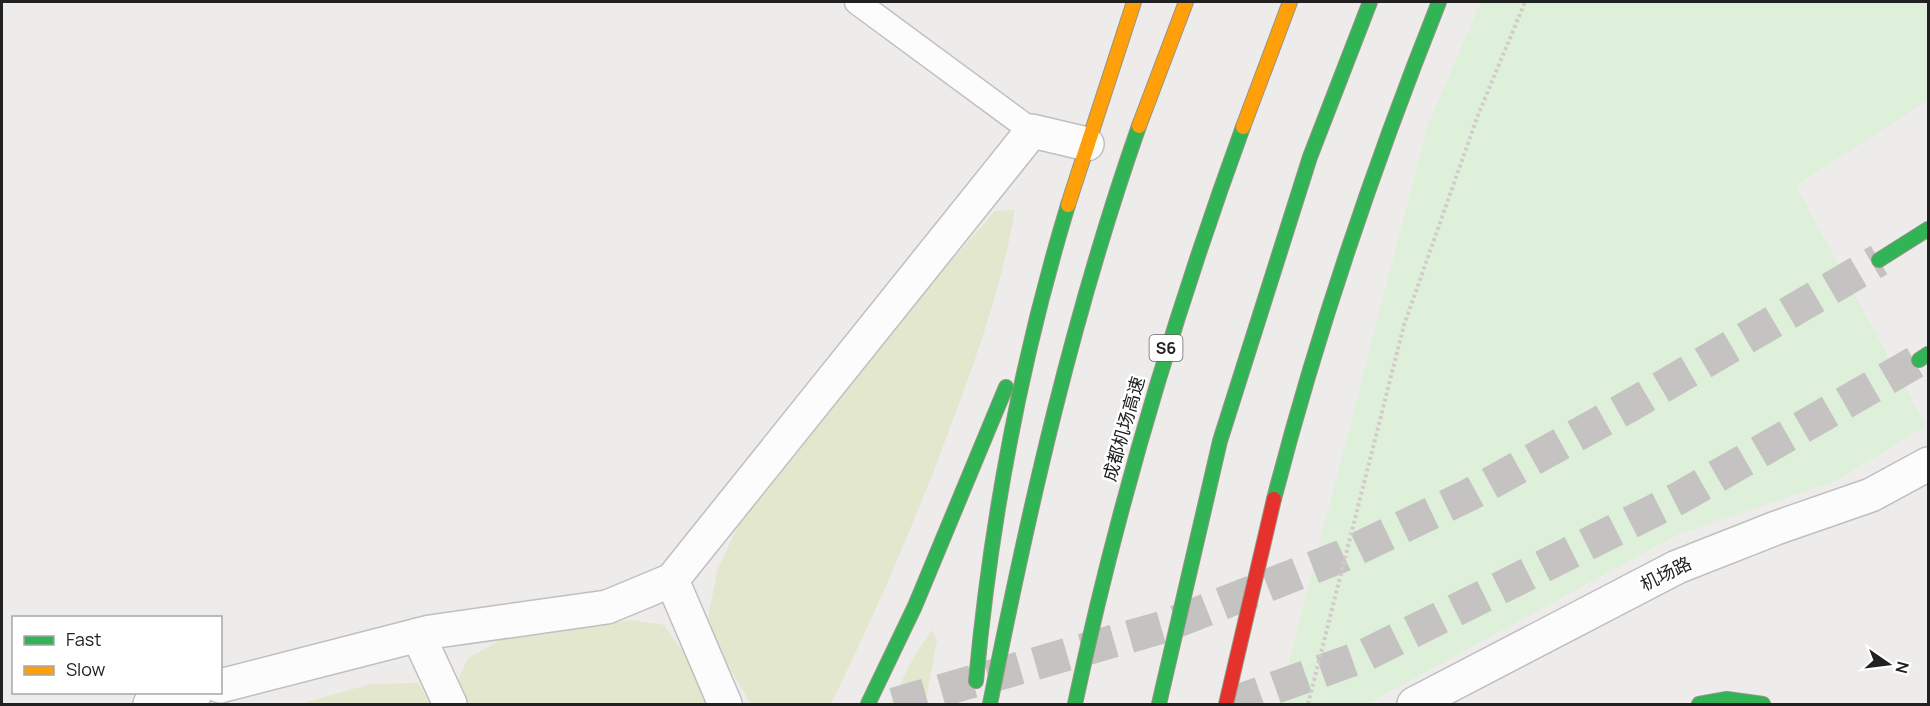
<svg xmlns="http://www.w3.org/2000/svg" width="1930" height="706" font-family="Manrope,'Noto Sans SC',sans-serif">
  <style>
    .grass { fill: #e2e7cd }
    .park { fill: #dff0da }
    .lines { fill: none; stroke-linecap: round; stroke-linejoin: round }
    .primary-tunnel { stroke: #c5c3c2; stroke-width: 33; stroke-dasharray: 33 16; stroke-linecap: butt }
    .lane-casing { stroke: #c0bfbf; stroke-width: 27 }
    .street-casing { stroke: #c0bfbf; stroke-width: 36 }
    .fast-casing { stroke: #979384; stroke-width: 16 }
    .slow-casing { stroke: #979384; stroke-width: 16 }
    .jam-casing { stroke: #979384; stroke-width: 16 }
    .path { stroke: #d5cacb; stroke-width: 4; stroke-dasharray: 3 3; stroke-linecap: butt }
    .lane { stroke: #fcfcfc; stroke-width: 24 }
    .street { stroke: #fcfcfc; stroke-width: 33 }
    .fast { stroke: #30b455; stroke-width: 14 }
    .slow { stroke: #ff9f0a; stroke-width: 14 }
    .jam { stroke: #e5322d; stroke-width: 14 }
    .labels { text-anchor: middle; stroke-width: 5; stroke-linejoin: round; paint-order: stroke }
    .shield { fill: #fff; stroke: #646464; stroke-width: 1.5 }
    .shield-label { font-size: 16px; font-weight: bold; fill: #212121 }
    .street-label { font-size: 18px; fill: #212121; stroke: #fff }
  </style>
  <rect width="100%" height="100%" fill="#eeecea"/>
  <!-- grass -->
  <g class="grass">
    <path d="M1015 210C1002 285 977 357 950 428 915 522 875 614 831 704H751L706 629 717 571 750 500 914 303 995 211Z"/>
    <path d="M631 620 664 625 695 668 714 704H462L454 688 468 658 501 640Z"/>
    <path d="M932 630 937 640 925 704H890L916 653Z"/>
    <path d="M418 683 431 704H299L371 684Z"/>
  </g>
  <!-- park -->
  <path class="park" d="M1481 2H1928V100L1796 186 1926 426 1836 481 1679 534 1367 704H1278L1428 124Z"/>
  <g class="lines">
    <!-- primary-tunnel -->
    <g class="primary-tunnel">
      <path d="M894 704 1163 627 1342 556 1469 495 1631 405 1879 260"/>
      <path d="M1229 704 1361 657 1500 588 1679 498 1919 360"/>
    </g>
    <!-- lane casing -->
    <g class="lane-casing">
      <path id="lane" d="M857 2 1032 131"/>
    </g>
    <!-- street casing -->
    <g class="street-casing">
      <g id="street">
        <path d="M672 580 725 704"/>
        <path d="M418 635 450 704"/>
        <path d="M220 686 430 632 607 607 672 580 1032 131 1087 144"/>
        <path d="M150 704 196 692"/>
        <path d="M1414 704 1677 567 1776 528 1871 495 1928 464"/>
      </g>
    </g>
    <!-- fast casing -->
    <g class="fast-casing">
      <g id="fast">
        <path d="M1879 260 1928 229"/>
        <path d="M1919 360 1928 354"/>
        <path d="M1274 499C1318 329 1374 165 1439 2"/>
        <path d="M976 681C991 519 1021 360 1068 205"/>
        <path d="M868 704 915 606 1006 387"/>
        <path d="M990 704C1029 508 1073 314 1139 126"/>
        <path d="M1075 704C1117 507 1174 316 1243 127"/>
        <path d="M1159 704 1220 441 1310 157 1370 2"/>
        <path d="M1699 704 1727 699 1763 704"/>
      </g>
    </g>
    <!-- slow casing -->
    <g class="slow-casing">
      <g id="slow">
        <path d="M1139 126 1186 2"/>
        <path d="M1243 127 1290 2"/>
        <path d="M1068 205 1134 2"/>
      </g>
    </g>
    <!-- jam casing -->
    <g class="jam-casing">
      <path id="jam" d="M1226 704 1274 499"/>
    </g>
    <!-- path -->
    <path class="path" d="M1308 704 1404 325 1478 115 1525 2"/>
    <!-- lane -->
    <use href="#lane" class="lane"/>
    <!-- street -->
    <use href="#street" class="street"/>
    <!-- fast -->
    <use href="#fast" class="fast"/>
    <!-- slow -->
    <use href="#slow" class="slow"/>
    <!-- jam -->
    <use href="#jam" class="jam"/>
  </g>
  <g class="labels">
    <!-- shield labels -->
    <rect class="shield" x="1149.5" y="335" width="33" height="26" rx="4.5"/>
    <g class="shield-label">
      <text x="1166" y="354">S6</text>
    </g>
    <!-- street labels -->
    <g class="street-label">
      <text transform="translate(1124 429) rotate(-74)" y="6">成都机场高速</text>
      <text transform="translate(1666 574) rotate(-26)" y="6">机场路</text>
    </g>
  </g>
  <!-- border -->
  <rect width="1930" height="706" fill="none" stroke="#212121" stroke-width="6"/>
  <!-- legend -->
  <rect x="12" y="616" width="210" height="78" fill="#ffffff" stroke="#a6a6a6" stroke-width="1.5"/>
  <rect x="24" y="636" width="30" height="9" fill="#30b455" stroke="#a6a6a6" stroke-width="1.5"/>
  <text x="66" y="646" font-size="18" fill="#212121">Fast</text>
  <rect x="24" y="666" width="30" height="9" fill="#ff9f0a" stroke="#a6a6a6" stroke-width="1.5"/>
  <text x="66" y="676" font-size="18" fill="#212121">Slow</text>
  <!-- north arrow -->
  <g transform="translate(1888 664) rotate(104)" stroke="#ffffff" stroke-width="4.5" paint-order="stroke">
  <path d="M0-4.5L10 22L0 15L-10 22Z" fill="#212121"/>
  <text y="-9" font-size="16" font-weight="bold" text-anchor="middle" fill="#212121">N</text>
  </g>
</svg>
